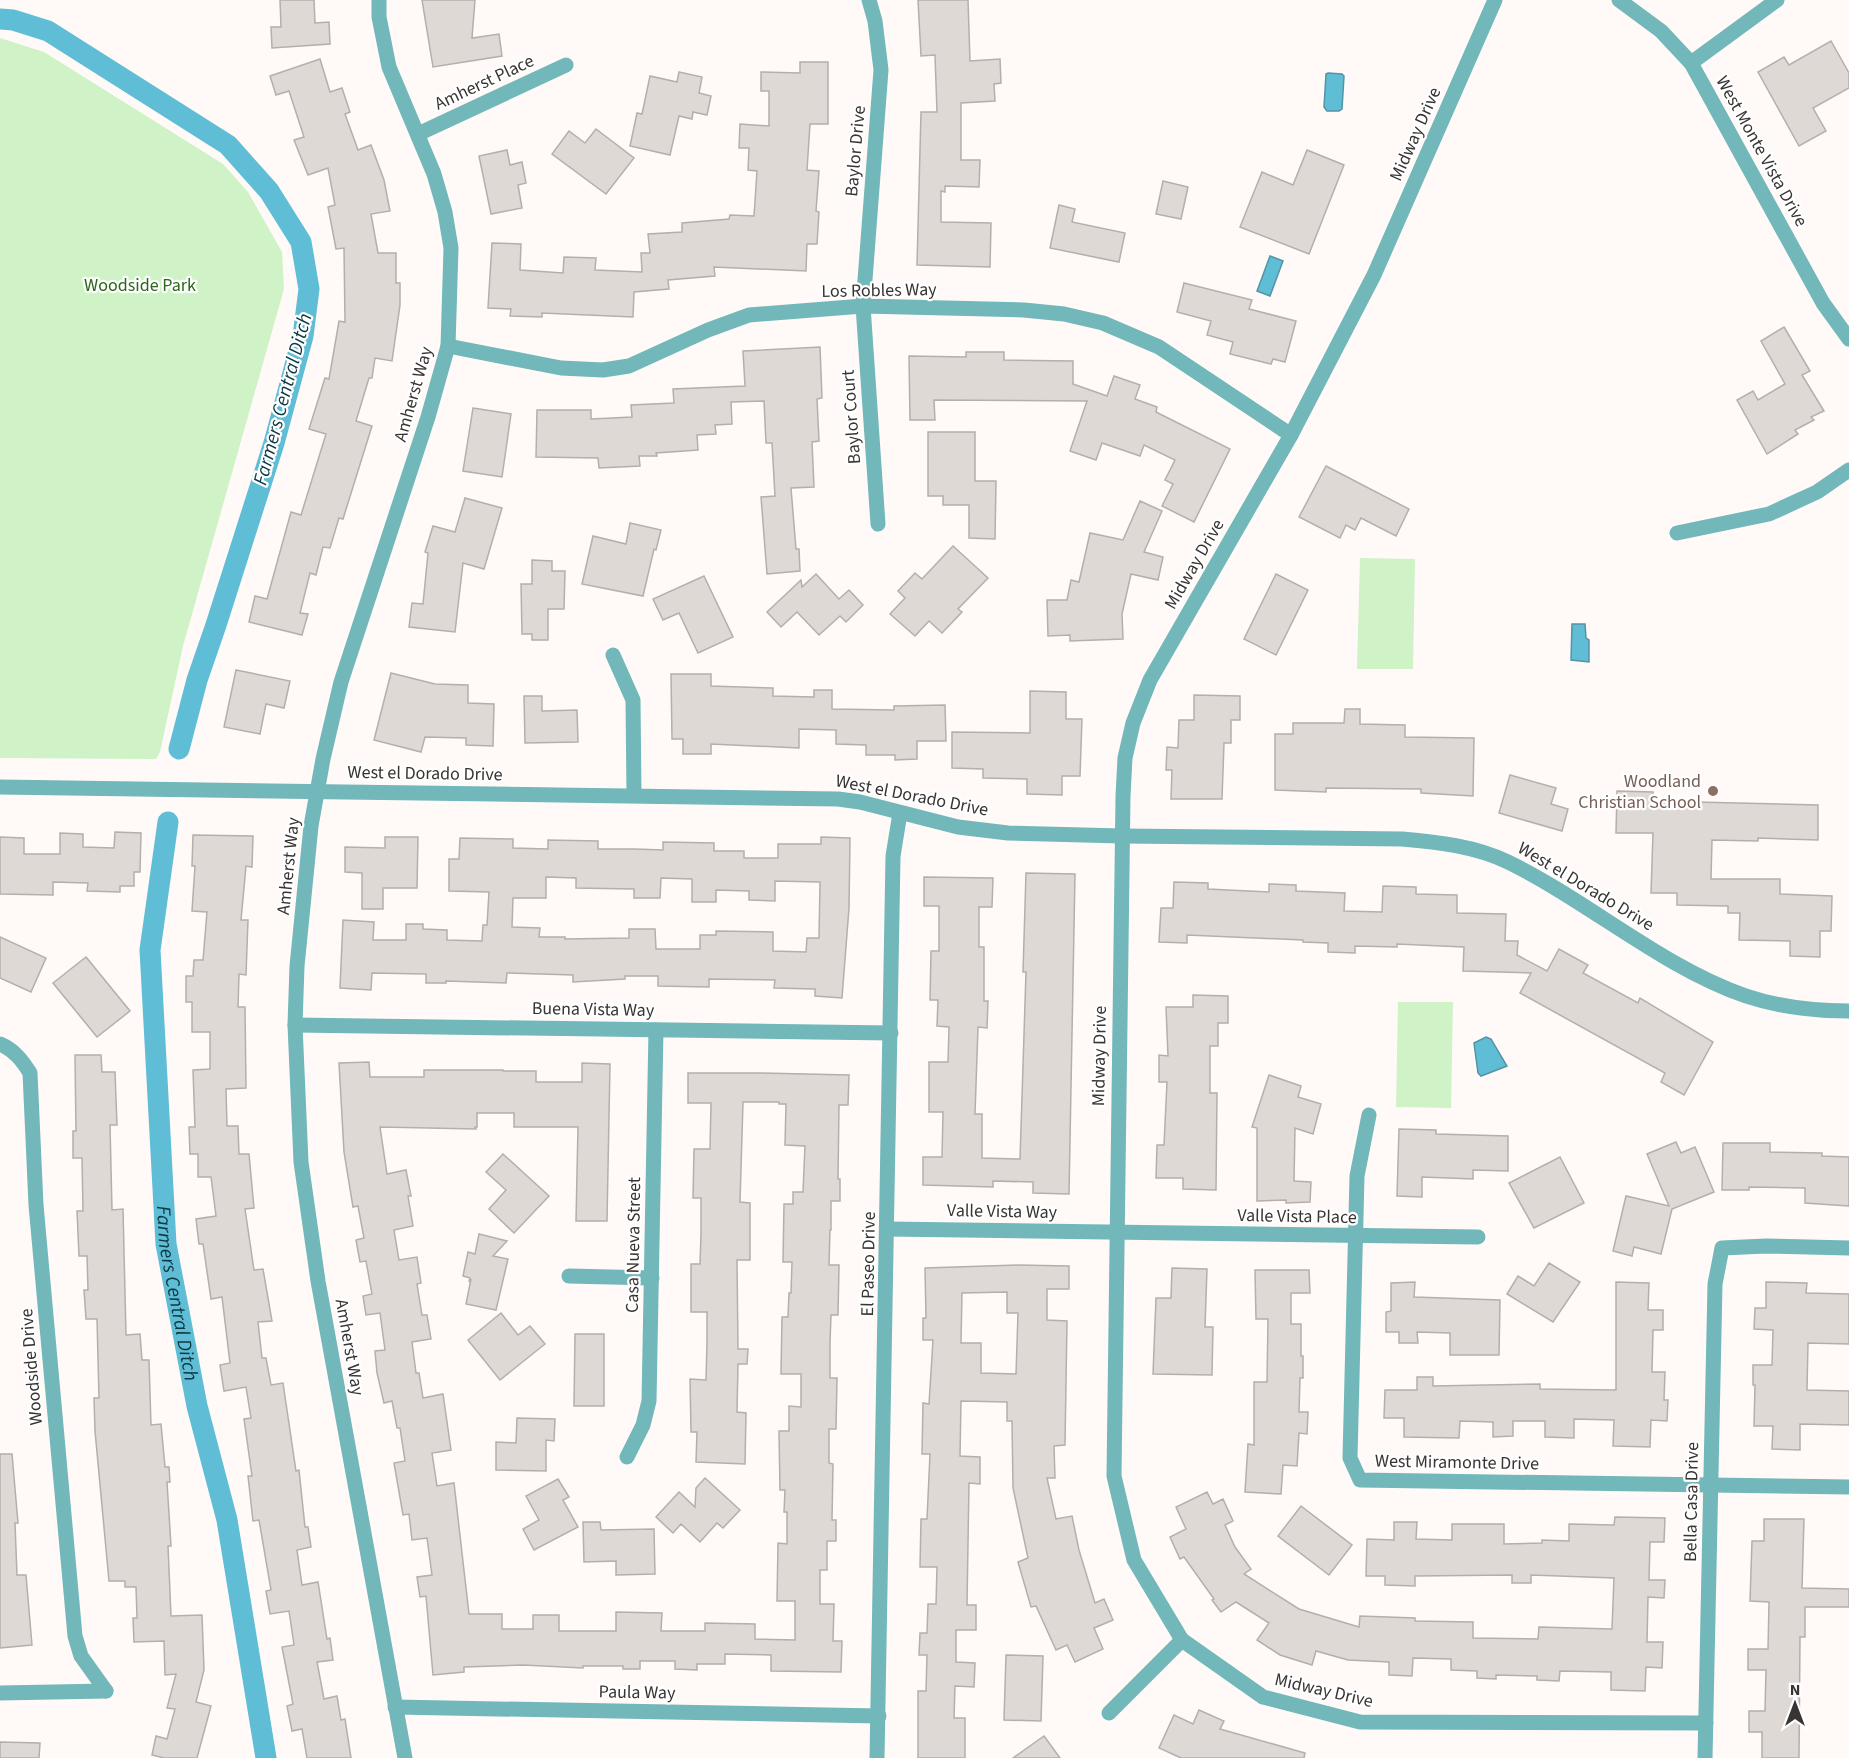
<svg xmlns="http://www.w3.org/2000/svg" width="1849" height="1758" font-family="'Source Sans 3',sans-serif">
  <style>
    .green { fill: #cff2c6 }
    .water { fill: #5fbdd6; stroke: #5394a5; stroke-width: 1.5 }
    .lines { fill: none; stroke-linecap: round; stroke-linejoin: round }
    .canal { stroke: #5fbdd6; stroke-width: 21 }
    .building { fill: #dfd9d6; stroke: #b4aeac; stroke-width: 1.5; fill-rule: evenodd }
    .minor { stroke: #72b7b9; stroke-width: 15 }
    .education-dot { fill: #8d6e63; stroke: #fff; stroke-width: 2 }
    .labels { text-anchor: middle; stroke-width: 4.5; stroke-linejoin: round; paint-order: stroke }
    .street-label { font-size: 18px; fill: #373433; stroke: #fff }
    .park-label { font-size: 18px; fill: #2c6719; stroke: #fff }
    .education-label { font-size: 18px; fill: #785e54; stroke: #fff; text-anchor: end }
    .water-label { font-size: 20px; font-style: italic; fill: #0b3843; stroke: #fff }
  </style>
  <rect width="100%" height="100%" fill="#fffaf8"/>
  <!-- green -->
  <g class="green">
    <path d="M0 38 44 52 223 164 248 192 282 252 284 289 183 646 160 752 156 759 0 758Z"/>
    <path d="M1360 558 1415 559 1413 669H1357Z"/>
    <path d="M1398 1002H1453L1451 1108 1396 1107Z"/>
  </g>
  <!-- water -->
  <g class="water">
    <path d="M1328 73 1342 74 1344 76 1342 109 1339 111H1327L1324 107 1326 74Z"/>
    <path d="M1270 256 1283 261 1270 296 1257 291Z"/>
    <path d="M1572 624H1585L1586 638 1589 640V662L1571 660Z"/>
    <path d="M1486 1037 1491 1039 1507 1066 1481 1076 1478 1073 1474 1043Z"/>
  </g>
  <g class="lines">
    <!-- canal -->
    <g class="canal">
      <path d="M0 19 13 20 48 31 228 145 269 191 301 242 309 289 303 336 274 443 216 625 197 680 179 749"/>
      <path id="s1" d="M168 822 150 950 166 1244 197 1406 227 1520 266 1758"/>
    </g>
  </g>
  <!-- building -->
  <g class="building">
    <path d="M280 0H314L315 23 329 22 330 44 272 48 271 27H281Z"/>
    <path d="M422 0H475L472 38 499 34 502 56 433 67Z"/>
    <path d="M918 0H968L970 61 1000 59 1001 83 994 84 995 101 961 103V160H980L979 187 945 186V192L941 191V222L991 223 990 267 917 265 921 112H937L935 55 921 56Z"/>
    <path d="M1831 41 1849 73V88L1813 108 1826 131 1799 146 1758 72 1784 57 1789 65Z"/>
    <path d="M320 59 330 92 342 88 350 112 345 114 358 150 371 145 384 180 390 211 371 214 378 253H396V283H400V305L392 361 375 358 372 378H369L356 421 372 426 343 519 339 518 330 548 323 547 316 575 310 573 300 613 308 614 302 635 249 622 255 596 267 599 291 512 301 515 326 434 309 429 325 378 329 379 339 321 345 322 344 248 336 249 328 207 335 205 328 168 308 175 294 140 304 137 289 91 276 95 270 76Z"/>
    <path d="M800 62H828V124H810L807 170 819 171 816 211 819 212 817 244H807L806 271 714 267 715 276 668 280 669 289 634 292 633 317 542 313V317L510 316 511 309 488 308 492 243 521 244 520 270 563 273 564 257 596 258 595 270 642 272 641 253H650L648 234 682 232V223L729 219 730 215 754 216 757 171 748 170 749 148H739L740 124 769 126V91H761V72L800 73Z"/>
    <path d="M679 72 702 77 699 93 711 96 707 115 693 112 692 119 679 116 670 155 630 146 637 113 642 114 650 76 677 82Z"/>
    <path d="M596 129 634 158 606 194 552 154 569 131 585 143Z"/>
    <path d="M507 150 510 165 522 162 526 183 518 185 522 208 491 214 479 156Z"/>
    <path d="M1307 150 1344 165 1309 254 1240 227 1262 172 1293 185Z"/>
    <path d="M1163 181 1188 187 1181 219 1156 214Z"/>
    <path d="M1059 205 1075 209 1072 222 1125 233 1119 262 1050 248Z"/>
    <path d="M1184 283 1252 300 1249 309 1296 321 1285 362 1273 359 1271 364 1230 354 1233 342 1207 335 1211 321 1177 312Z"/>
    <path d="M1784 327 1810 371 1802 375 1824 411 1811 417 1814 420 1795 430 1798 434 1767 454 1737 400 1753 391 1758 400 1785 384 1761 341Z"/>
    <path d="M820 347 822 398 817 399 819 441 812 442 814 487 791 488 796 549H799L800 571 767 574 761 497 775 496 772 443H766L764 401 731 402 732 424 715 425 716 434 697 435 698 450 656 453 657 456H639L640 466 599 468 598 458 536 457 537 410H591V419L632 417 631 405 674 403 673 389 745 386 743 351Z"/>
    <path d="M966 352H1004V360L1073 361V384L1107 396 1114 376 1140 385 1135 399 1157 407 1156 412 1230 449 1194 522 1162 506 1173 484 1165 480 1175 460 1144 445 1140 456 1102 443 1096 460 1070 451 1087 401 934 400 935 420H910L909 356 966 357Z"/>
    <path d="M473 408 511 414 502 477 463 471Z"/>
    <path d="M928 432H975V481H996L995 539 969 538V505H943V496H928Z"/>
    <path d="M1326 466 1409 509 1396 536 1361 518 1355 530 1346 525 1340 538 1299 517Z"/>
    <path d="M465 498 502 508 484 569 463 563 455 632 409 627 412 603 423 604 428 553 425 552 433 526 455 532Z"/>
    <path d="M1140 501 1162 511 1144 552 1163 557 1158 580 1131 574 1122 614 1123 639 1070 641V635L1048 636 1047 600H1067L1071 580 1079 582 1090 533 1123 540Z"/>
    <path d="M630 523 661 530 656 550 654 549 643 596 582 584 593 536 626 544Z"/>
    <path d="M953 546 988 578 958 609 962 612 942 633 929 621 915 636 890 614 905 598 898 591 915 573 922 579Z"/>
    <path d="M532 560 552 561V571H565L564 609H548V640H532V634H522L521 584H532Z"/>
    <path d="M816 574 839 599 849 590 863 605 846 622 840 616 819 635 797 612 781 627 767 612 801 580 802 587Z"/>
    <path d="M1276 574 1308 590 1276 655 1244 639Z"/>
    <path d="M704 576 733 637 698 653 679 613 663 620 653 599Z"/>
    <path d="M236 670 290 681 284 708 266 704 260 734 224 727Z"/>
    <path d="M391 673 435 684 468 685V703L494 704 493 746 466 745V738L425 737 421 752 374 740Z"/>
    <path d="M671 674H711V686L773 688V696L814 697V690H832V709L894 710V706L945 705 946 741H917V759L895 760V755H866V745L836 744V730L799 729V748L711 744V754H683V739H672Z"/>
    <path d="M1030 691 1066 692V719H1082L1080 776H1062V795L1027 794V779L983 778V769L952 768V732L1030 733Z"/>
    <path d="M1194 695 1240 696V720H1231V743H1224L1222 799H1171L1172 770H1166L1167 747 1178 748 1179 720H1194Z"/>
    <path d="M524 696H542V711L577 710 578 742 525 743Z"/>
    <path d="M1345 709H1360V724L1405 725V737L1474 738 1473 796 1421 793V789L1326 788V792L1275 790V734H1293V723H1344Z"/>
    <path d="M1510 775 1556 788 1551 804 1568 809 1562 831 1499 813Z"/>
    <path d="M1617 791 1653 792V801L1818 805V840L1758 838V841L1712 840 1711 879H1780V894L1832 896 1831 931H1820V957L1790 956V941L1739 940 1740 913H1728V906L1677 905V893H1651L1653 833H1616Z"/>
    <path d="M115 832 141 833 140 872H134V886H120V892L87 891 88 883 53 882V895L0 894V837L24 838V854H60V833L83 834V847L114 848Z"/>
    <path d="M193 835 253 836 252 867 246 866 241 920H248L246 975 239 974 238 1007H245L246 1088 226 1089 227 1126H238L239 1154H249L254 1208 245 1209 254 1270 263 1269 272 1321 258 1322 262 1358H266L271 1385 283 1383 296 1471 299 1470 305 1527H308L311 1547 297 1550 302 1585 318 1582 327 1639 330 1638 333 1660 317 1662 324 1699 337 1696 341 1720 345 1719 351 1758H307L302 1729 292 1731 287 1706 293 1704 282 1647 294 1645 289 1611 270 1614 266 1591 271 1590 259 1520 253 1521 248 1476H252L244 1419 251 1418 246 1387 224 1391 220 1365 230 1363 222 1297 211 1299 203 1244H199L196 1219 216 1216 211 1177H198V1154H190L189 1127H195L193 1070 210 1069V1032H192V1002H186V976H193L194 960H203L207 912 192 911 195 866H192Z"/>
    <path d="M385 837H418L417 888H383V909H362V873L345 872V847L385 848Z"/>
    <path d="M821 837 850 838 849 908 842 998 815 996V989L774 988 775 980 709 979V987L658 986V976H625V979L573 982V975L507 973 506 983 446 981V983H426V974L372 973 371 990 340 988 343 920 374 922 373 940H406V924H423V929L447 930V940L482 941 483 925H487L489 892 449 891V859H459L460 838 513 839V848L548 849V840L598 841V849H635L663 850V842L714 843V851H744V858H778V844H821ZM546 877 576 878V888L634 889V898H660L661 878 692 879V902H716V890L749 891V900L775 901V881L820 882 819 938H807L806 952 773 951V932L716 931V935H700V949H656L655 929H629V938L565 939V937H539L540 928 512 927 513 898H546Z"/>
    <path d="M1026 873 1075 874 1069 1194 1033 1193V1182L993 1181V1187L923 1185V1157H942L943 1112H929V1062H948L949 1027 937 1026 938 1000H930L931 951H939V906H924V877L993 878 992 907H979V947H984V1001H988L987 1028 978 1027 975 1114H982V1158L1020 1159 1026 972H1023Z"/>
    <path d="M1174 882 1208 883V889L1269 892V884L1296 885V891L1345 893 1344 911 1382 912 1383 886 1416 887V894L1457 895V913L1506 914 1505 941H1518L1517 955 1547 971 1559 949 1588 965 1583 973 1638 1003 1640 998 1713 1042 1684 1095 1661 1082 1665 1073 1520 993 1531 973 1463 971 1464 947 1397 944V947L1355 946V953L1328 952V943L1303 942V940L1187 935V943L1159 942 1161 908H1173Z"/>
    <path d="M0 937 46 958 31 992 0 978Z"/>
    <path d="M86 957 130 1011 97 1037 53 983Z"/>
    <path d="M1193 995 1228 996V1023H1218V1046H1210V1093H1217L1216 1190 1183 1189V1178H1156L1157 1145H1164L1167 1082H1159V1055L1168 1056 1166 1007H1193Z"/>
    <path d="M75 1055H101L102 1072H115L117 1125H110L112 1210 123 1209 126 1335 140 1334 142 1360H149L151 1425 161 1424 165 1467H169L170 1482H167L171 1546H168L171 1616 202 1615 204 1670 196 1702 211 1706 197 1758H164L152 1755 156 1736 167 1739 175 1709 167 1708 176 1674 165 1675 164 1641 134 1642 133 1618H137L136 1587H125V1581H109L95 1431 94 1398H99L97 1319H86L84 1290H88L87 1256H79L77 1211H83L82 1158H73V1131H76Z"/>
    <path d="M369 1062 370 1077H424V1070H503V1071H536V1082H582V1063L610 1064 607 1221H576L578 1127H514V1113H477V1127H475L476 1129 380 1127 387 1174 406 1170 411 1196H408L413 1226 394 1230 399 1260 417 1257 421 1283 417 1284 422 1315H427L431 1339 412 1342 416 1373H419L423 1398 443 1394 451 1450 432 1453 437 1486 454 1483 469 1614H502V1629H533V1615H559V1631H616V1612L662 1613 661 1631H705V1623L755 1624V1639L795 1640V1601H777L778 1543 787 1544V1512H784L785 1490H780L779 1431H789V1406L801 1407V1374H781L782 1317H788L789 1293H791L792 1262H783L784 1204H793V1192H803L805 1146 785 1145 786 1104H779V1102H743L740 1202 750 1203V1260H737L738 1349H748L747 1364H738L737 1412 746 1413 745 1464 696 1462 697 1432H691L690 1379 706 1380 707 1343V1312H691V1264H700L701 1234V1198H693L694 1149H710L711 1103H688V1073H759L849 1075 848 1105H839L838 1179H840V1201H831V1230H830L829 1265H839L838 1315H831L830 1343V1378H837L836 1429H829V1463L833 1464 832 1520H836V1541H827V1570H820V1604H834L833 1641H842L841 1672 771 1671V1655L725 1654V1664H697V1670L675 1669V1661H640V1669H623V1666H583V1668L523 1665 464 1667V1672L433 1675 426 1596 420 1597 417 1577 432 1575 427 1538 412 1540 409 1514 403 1515 394 1463 405 1461 400 1428H397L392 1401 384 1403 377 1373 375 1351 385 1350 380 1313 366 1315 363 1296 372 1294 366 1261 360 1262 356 1240 364 1238 358 1206 353 1207 344 1152 339 1063Z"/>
    <path d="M1269 1075 1301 1086 1298 1097 1321 1104 1313 1134 1295 1128 1294 1181 1311 1182 1310 1202 1286 1203V1200L1257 1201V1128L1252 1127Z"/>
    <path d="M1399 1129 1436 1130V1134L1508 1136V1171L1473 1170V1179L1422 1177V1197L1397 1196Z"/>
    <path d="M1676 1142 1681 1153 1695 1147 1714 1192 1672 1209 1661 1254 1634 1247 1632 1256 1613 1251 1626 1196 1669 1206 1647 1154Z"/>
    <path d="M1723 1143H1770V1152L1822 1153V1156L1849 1157V1206L1805 1203V1188L1749 1187V1190H1722Z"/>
    <path d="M503 1154 549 1196 514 1233 489 1209 506 1190 486 1172Z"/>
    <path d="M1560 1157 1584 1203 1534 1228 1509 1183Z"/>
    <path d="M479 1234 507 1241 493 1256 508 1259 496 1310 466 1304 471 1279 469 1282 470 1278 463 1276 468 1252 475 1254Z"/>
    <path d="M1549 1263 1580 1282 1553 1322 1507 1294 1518 1276 1534 1286Z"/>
    <path d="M1018 1265 1069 1266V1289H1047V1320L1067 1321 1065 1445 1054 1446 1055 1478H1047L1056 1519 1072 1516 1079 1550 1095 1603 1104 1599 1113 1620 1094 1628 1103 1649 1075 1662 1067 1645 1056 1650 1036 1606 1031 1607 1018 1562 1028 1558 1013 1488 1012 1421H1007V1402L961 1401 960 1456 980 1457V1484L969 1483 967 1605H976V1630H956V1662L975 1663 974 1687 955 1686 954 1718H965V1758H918V1691H926L927 1655H919L920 1633H927L928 1604H936L937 1567H920L921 1519H927L930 1454H922L923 1403 929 1404 933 1340H923V1318H926L925 1268ZM1007 1292V1313H1018L1016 1374 981 1373V1343H961L962 1293Z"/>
    <path d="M1172 1268 1207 1269 1205 1327H1213L1212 1375 1153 1374 1156 1298H1171Z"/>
    <path d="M1255 1270H1309L1310 1293H1291V1324H1301V1356H1303V1378H1300L1299 1412H1308L1307 1434 1299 1433 1297 1466 1283 1465 1281 1494 1245 1492 1248 1444 1254 1445V1382H1267L1268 1319H1256Z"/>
    <path d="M1415 1282 1414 1297 1500 1300 1499 1355H1450V1333L1417 1332 1418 1343H1399V1332H1386V1312L1391 1311V1283Z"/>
    <path d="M1616 1282 1649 1283 1648 1310H1663V1330H1653L1652 1372H1665L1664 1400H1668L1667 1421 1651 1420 1650 1447 1613 1446 1614 1420 1574 1419V1438L1545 1437V1421H1513V1436L1493 1437V1422L1460 1421 1459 1438 1404 1437V1418H1384L1385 1390H1417V1377H1433V1386L1540 1384V1389L1616 1390Z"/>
    <path d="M1766 1282 1807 1283 1806 1293 1849 1294V1344L1808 1343 1807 1390 1849 1391V1425L1800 1424V1450L1772 1449 1773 1426H1754L1755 1385H1753V1365H1772L1773 1330 1754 1329 1755 1308H1766Z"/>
    <path d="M501 1313 518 1335 530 1326 545 1344 500 1380 468 1340Z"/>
    <path d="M575 1334H604V1406H574Z"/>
    <path d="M517 1418 555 1419 554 1441 546 1440V1471L496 1470V1442L516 1443Z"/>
    <path d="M0 1454H12L18 1523H15L17 1575H26L32 1645 0 1648Z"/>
    <path d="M705 1478 740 1510 723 1528 717 1523 700 1542 681 1524 673 1533 656 1517 679 1492 695 1507 696 1488Z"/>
    <path d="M558 1479 569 1497 563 1500 578 1527 534 1550 523 1529 539 1520 526 1496Z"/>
    <path d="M1207 1492 1213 1504 1223 1499 1233 1521 1225 1525 1235 1547 1251 1569 1244 1574 1299 1609 1359 1627 1360 1616 1415 1618V1621L1473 1622V1638L1538 1639 1539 1627 1612 1629 1614 1578 1531 1575V1583H1512V1575L1415 1576V1586L1385 1585V1576H1366L1367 1539 1394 1540V1522H1417L1416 1539 1452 1540V1524H1504V1544L1542 1543V1540L1569 1541V1524L1614 1525 1615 1517 1665 1518 1664 1542H1650L1649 1580H1665L1664 1598 1648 1597 1647 1642H1663L1662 1668 1646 1667 1645 1691 1611 1690V1672L1560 1671 1559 1681 1537 1680V1676L1496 1675V1679L1477 1678V1671L1451 1670V1659L1413 1658 1412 1676 1389 1675V1662L1348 1660 1316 1651 1312 1665 1280 1655 1257 1640 1269 1623 1236 1602 1221 1612 1212 1600 1214 1599 1184 1557 1180 1559 1170 1537 1186 1529 1176 1507Z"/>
    <path d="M1301 1506 1352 1545 1329 1575 1278 1536Z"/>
    <path d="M1764 1519H1804L1802 1588 1849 1589V1607H1805V1637H1800L1799 1758H1762V1732H1749V1711H1765L1766 1670H1748V1649H1768L1769 1602 1750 1601 1752 1541H1764Z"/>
    <path d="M583 1522H600L601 1530 654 1529 655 1574 616 1575V1561L584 1562Z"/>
    <path d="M1006 1655 1043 1656 1041 1721 1004 1720Z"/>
    <path d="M1199 1710 1224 1721 1220 1729 1305 1753 1304 1758H1181L1159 1748 1174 1715 1193 1724Z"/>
    <path d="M1044 1736 1060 1758H1013Z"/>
    <path d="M0 1742 40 1743 39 1758H0Z"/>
  </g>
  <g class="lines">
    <!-- minor -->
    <g class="minor">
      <path d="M379 0V17L389 67 434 174 445 212 451 248 448 346 428 417 341 682 323 759 311 826 297 966 295 1025 301 1162 318 1281 405 1758"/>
      <path d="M869 0 875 21 881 70 863 306 878 524"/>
      <path d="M1495 0 1374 275 1291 435 1150 680 1133 723 1125 758 1123 796 1114 1476 1134 1560 1182 1640 1263 1697 1360 1722 1706 1723"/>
      <path d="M1619 0 1661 31 1691 63 1823 303 1849 339"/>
      <path d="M1691 63 1777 0"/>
      <path d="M418 134 566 65"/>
      <path d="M448 346 561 368 603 370 629 366 708 330 749 315 863 306 1024 310 1064 314 1103 323 1159 347 1291 435"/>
      <path d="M1677 533 1769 514 1817 492 1849 470"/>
      <path d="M613 655 633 700 634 795"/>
      <path d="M0 787 838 799 860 802 958 827 1008 833 1122 836 1402 839C1437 842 1475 846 1508 862 1588 901 1662 967 1746 996 1779 1007 1814 1011 1849 1011"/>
      <path d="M295 1025 891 1033"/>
      <path d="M0 1044C14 1050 22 1060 30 1073L36 1205 75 1636 81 1656 106 1691"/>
      <path d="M1369 1115 1357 1176 1350 1458 1360 1480 1849 1487"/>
      <path d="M888 1229 1478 1237"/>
      <path d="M569 1276 652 1278"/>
      <path d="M627 1457 643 1425 649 1401 656 1030"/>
      <path d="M0 1693 106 1691"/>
      <path d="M395 1707 879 1716"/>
      <path d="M1109 1713 1182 1640"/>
      <path d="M877 1758 893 856 900 813"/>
      <path d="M1705 1758 1715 1284 1722 1248 1766 1246 1849 1248"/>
    </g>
  </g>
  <!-- markers -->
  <circle class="education-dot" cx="1713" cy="791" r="6"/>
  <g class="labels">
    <!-- street labels -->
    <g class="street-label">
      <text transform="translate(484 82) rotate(-25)" y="6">Amherst Place</text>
      <text transform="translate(1415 134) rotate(-66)" y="6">Midway Drive</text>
      <text transform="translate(855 151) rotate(-85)" y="6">Baylor Drive</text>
      <text transform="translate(1762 151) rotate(61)" y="6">West Monte Vista Drive</text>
      <text transform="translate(879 290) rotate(-1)" y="6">Los Robles Way</text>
      <text transform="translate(413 394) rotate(-74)" y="6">Amherst Way</text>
      <text transform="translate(851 417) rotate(-94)" y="6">Baylor Court</text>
      <text transform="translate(1194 564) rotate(-60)" y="6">Midway Drive</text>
      <text transform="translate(425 773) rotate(1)" y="6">West el Dorado Drive</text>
      <text transform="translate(912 795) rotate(11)" y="6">West el Dorado Drive</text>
      <text transform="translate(288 866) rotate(-84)" y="6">Amherst Way</text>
      <text transform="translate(1586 886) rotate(31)" y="6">West el Dorado Drive</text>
      <text transform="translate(593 1009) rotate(1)" y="6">Buena Vista Way</text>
      <text transform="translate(1099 1056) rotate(-89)" y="6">Midway Drive</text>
      <text transform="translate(1002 1211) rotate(1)" y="6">Valle Vista Way</text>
      <text transform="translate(1297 1216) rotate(1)" y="6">Valle Vista Place</text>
      <text transform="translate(633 1245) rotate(-89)" y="6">Casa Nueva Street</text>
      <text transform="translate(868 1264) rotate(-89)" y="6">El Paseo Drive</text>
      <text transform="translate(350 1347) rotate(80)" y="6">Amherst Way</text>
      <text transform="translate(31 1367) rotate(-95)" y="6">Woodside Drive</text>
      <text transform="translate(1457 1462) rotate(1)" y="6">West Miramonte Drive</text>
      <text transform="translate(1691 1502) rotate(-89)" y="6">Bella Casa Drive</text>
      <text transform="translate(1324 1690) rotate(13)" y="6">Midway Drive</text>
      <text transform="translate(637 1692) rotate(1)" y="6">Paula Way</text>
    </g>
    <!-- park labels -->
    <g class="park-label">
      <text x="140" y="291">Woodside Park</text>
    </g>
    <!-- education labels -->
    <g class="education-label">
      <text x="1701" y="787">Woodland<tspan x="1701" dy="21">Christian School</tspan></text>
    </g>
    <!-- water labels -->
    <g class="water-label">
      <text transform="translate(282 399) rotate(-75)" y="7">Farmers Central Ditch</text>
      <text dy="7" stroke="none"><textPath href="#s1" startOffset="474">Farmers Central Ditch</textPath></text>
    </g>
  </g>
  <!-- north arrow -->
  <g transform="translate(1795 1704)" stroke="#ffffff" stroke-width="4.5" paint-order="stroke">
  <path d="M0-4.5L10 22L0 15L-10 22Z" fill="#373433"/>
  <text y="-9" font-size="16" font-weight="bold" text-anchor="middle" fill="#373433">N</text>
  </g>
</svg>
